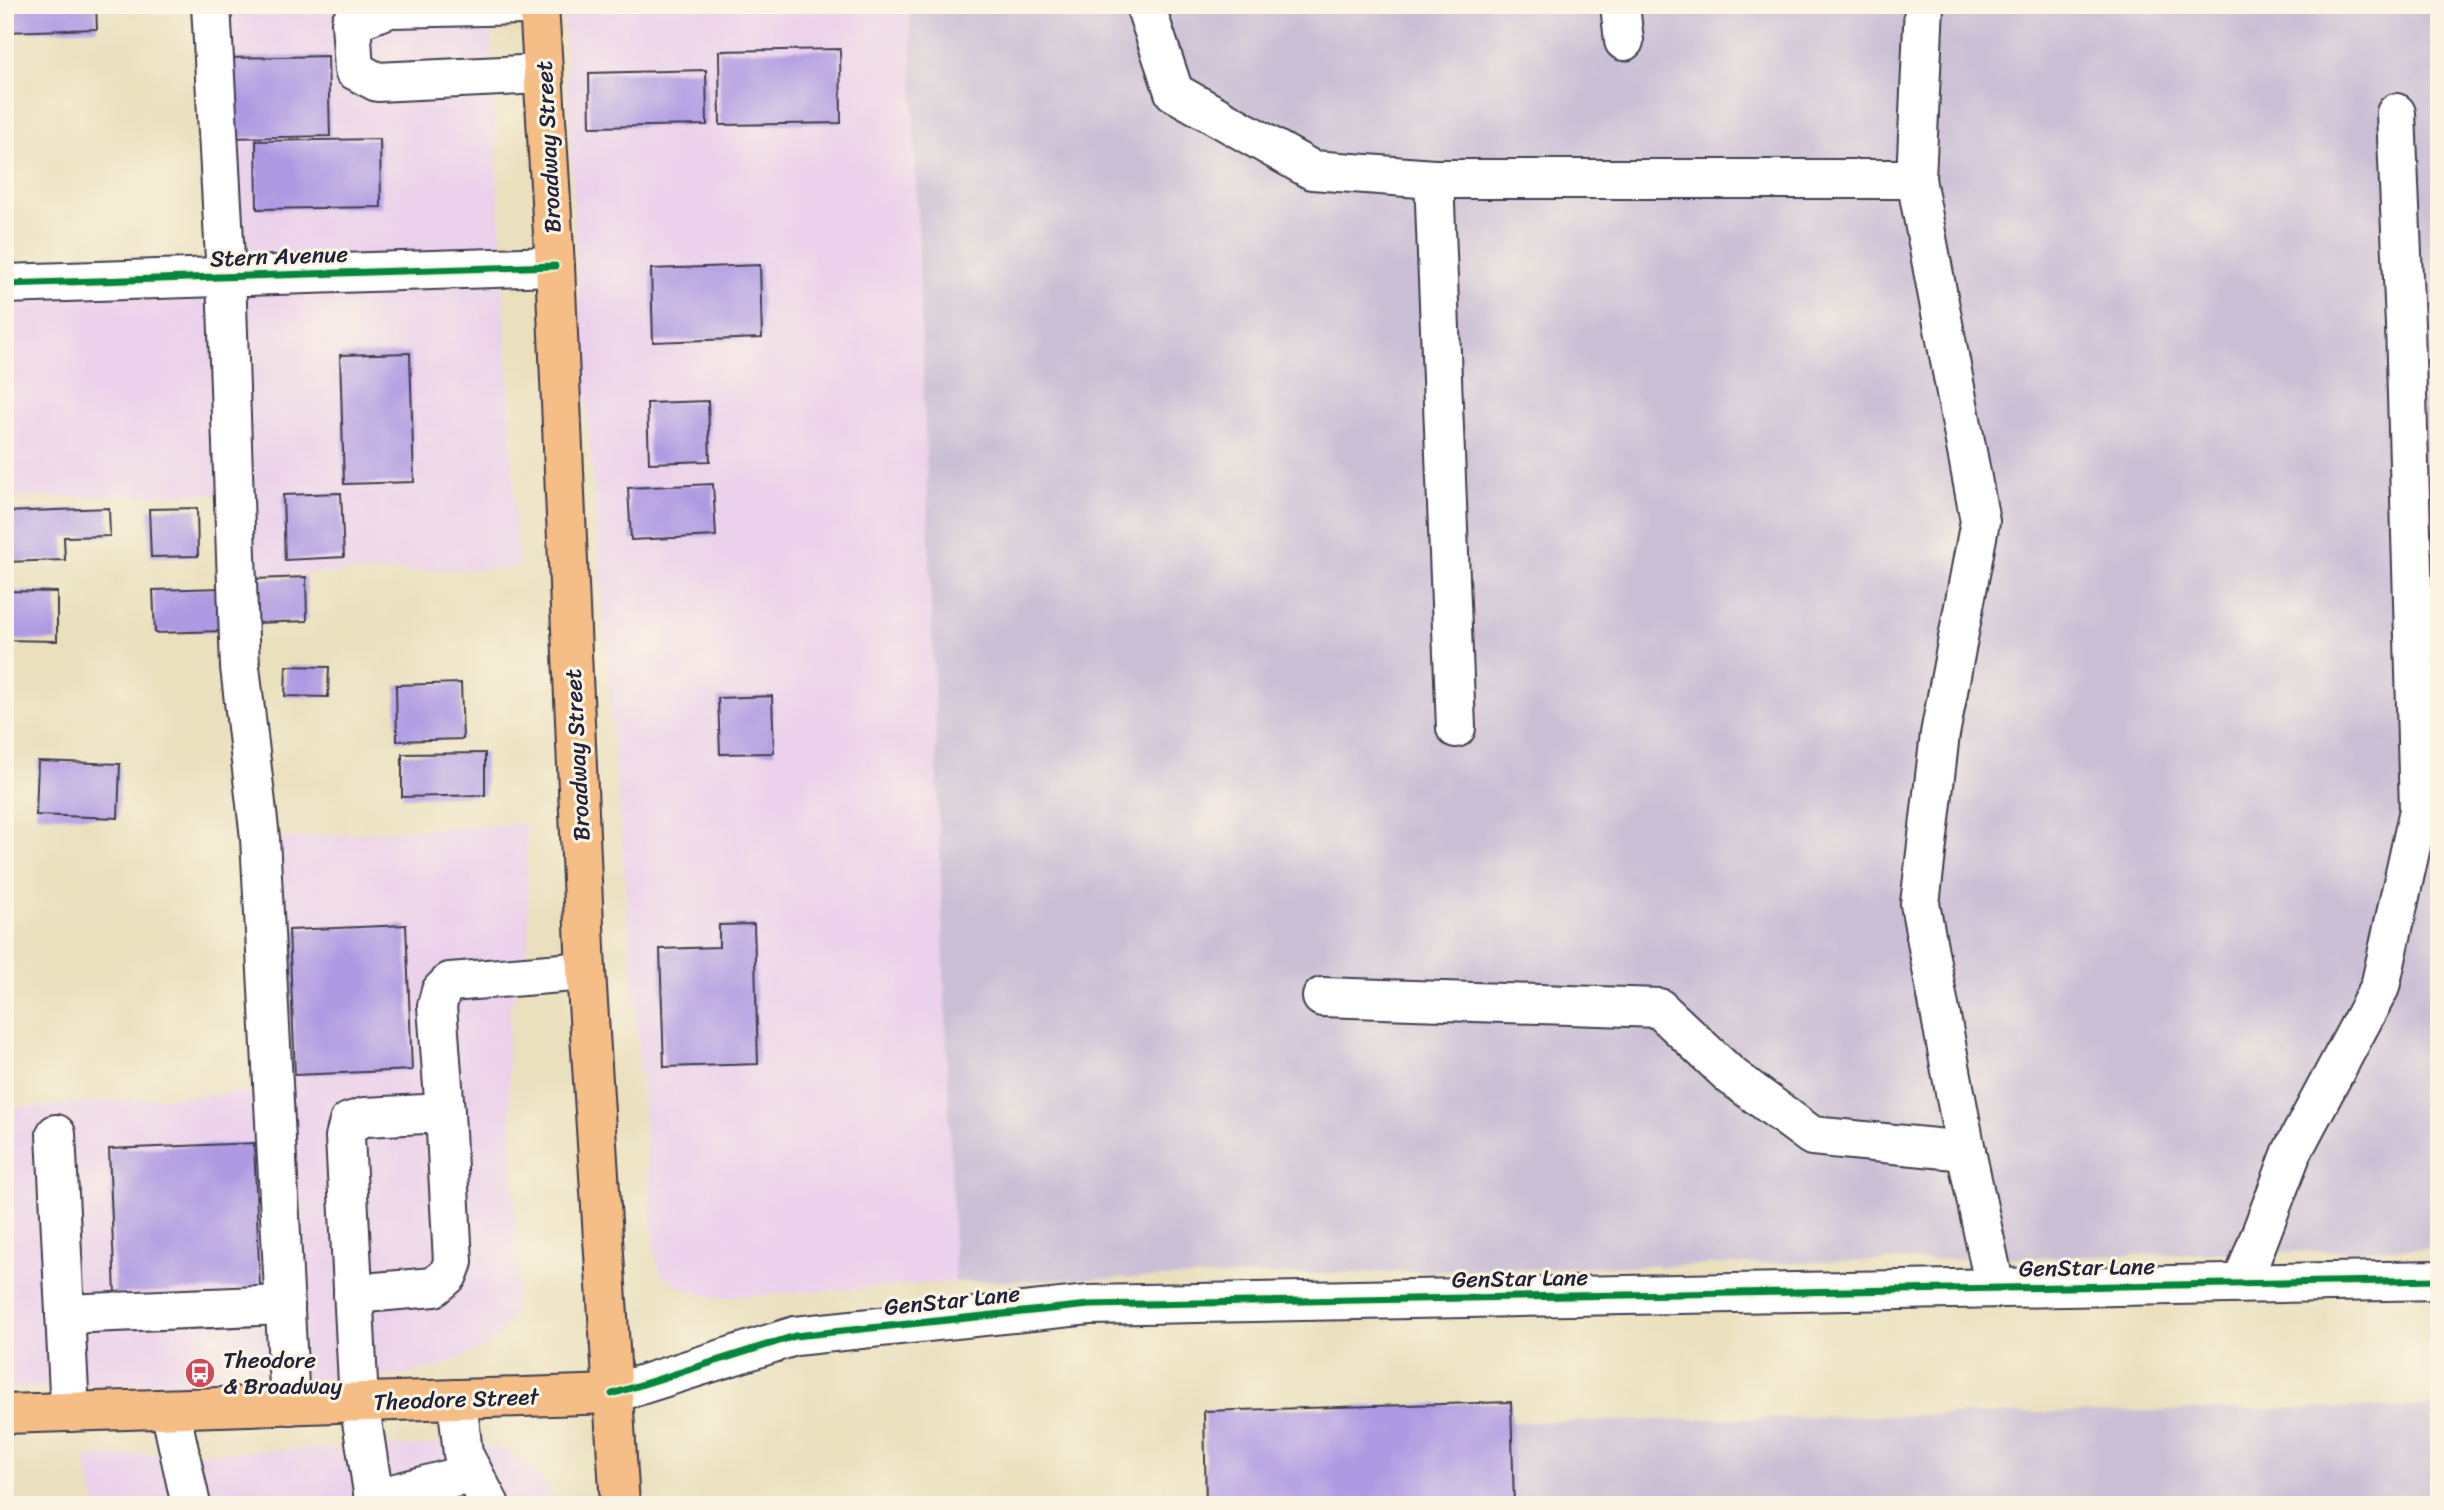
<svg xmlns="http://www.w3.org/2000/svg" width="2444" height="1510" font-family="Sriracha,sans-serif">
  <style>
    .built { fill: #ebd1eb }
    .industrial { fill: #cbbfd5 }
    .building { fill: #ae99e3 }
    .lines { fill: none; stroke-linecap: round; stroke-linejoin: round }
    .minor-casing { stroke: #403e4f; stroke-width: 42 }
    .major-casing { stroke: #403e4f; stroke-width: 42 }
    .minor { stroke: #fff; stroke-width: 38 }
    .major { stroke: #f6be87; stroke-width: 38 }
    .cycleway-casing { stroke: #fcf5e5; stroke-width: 11 }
    .cycleway { stroke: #00873e; stroke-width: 7 }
    .labels { text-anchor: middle; stroke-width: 6; stroke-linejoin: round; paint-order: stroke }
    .street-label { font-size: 23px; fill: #22223b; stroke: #fcf5e5 }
    .poi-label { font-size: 23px; fill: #22223b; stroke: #fcf5e5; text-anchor: start }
  </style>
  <rect width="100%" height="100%" fill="#fcf5e5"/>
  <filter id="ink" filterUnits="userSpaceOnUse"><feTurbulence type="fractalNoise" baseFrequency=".0143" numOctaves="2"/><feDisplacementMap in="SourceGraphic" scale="14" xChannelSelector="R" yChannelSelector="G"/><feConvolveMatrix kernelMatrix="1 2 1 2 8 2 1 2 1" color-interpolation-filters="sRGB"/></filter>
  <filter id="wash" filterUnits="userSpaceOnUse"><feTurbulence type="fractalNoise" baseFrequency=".00686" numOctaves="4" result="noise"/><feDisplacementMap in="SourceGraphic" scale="28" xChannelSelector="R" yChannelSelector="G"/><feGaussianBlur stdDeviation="1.57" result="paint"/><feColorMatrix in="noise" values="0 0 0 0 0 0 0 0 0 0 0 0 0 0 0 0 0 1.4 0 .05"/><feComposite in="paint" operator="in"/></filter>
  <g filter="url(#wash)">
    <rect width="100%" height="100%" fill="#eae0be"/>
    <!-- built -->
    <g class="built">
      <path d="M221 5H489L518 568 255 575 248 493 5 498V292L238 283Z"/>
      <path d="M563 5H910L955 1282 717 1298 682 1289 660 1272 655 1253 580 325Z"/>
      <path d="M526 823 529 940 510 1008 508 1055 517 1257V1296L510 1322 484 1348 439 1367 397 1376 5 1389V1108L265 1091 250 840Z"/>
      <path d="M478 1443 507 1451 530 1466 550 1493 554 1505H96L84 1457Z"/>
    </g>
    <!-- industrial -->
    <g class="industrial">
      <path d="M910 5H2439V1248L955 1282Z"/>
      <path d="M2439 1406V1505H1208L1203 1428Z"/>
    </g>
    <g id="blocks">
      <!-- building -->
      <g class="building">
        <path d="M5 5H96L97 29 5 32Z"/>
        <path d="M840 49 841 123 720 125 719 51Z"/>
        <path d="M328 56 330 136 229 138 228 58Z"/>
        <path d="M706 70 707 125 590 127 589 73Z"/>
        <path d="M5 84H8L9 121H5Z"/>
        <path d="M380 139 381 207 257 209 256 141Z"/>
        <path d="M760 265 762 338 653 342 651 269Z"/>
        <path d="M410 353 414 482 344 484 340 355Z"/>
        <path d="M708 401 710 461 649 463 647 403Z"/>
        <path d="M713 484 716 536 631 540 628 488Z"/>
        <path d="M341 493 344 557 285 560 283 495Z"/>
        <path d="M109 508 110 536 64 537 65 560 5 562V512Z"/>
        <path d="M197 508 198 556 151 557 149 509Z"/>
        <path d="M306 577 307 621 257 623 255 579Z"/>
        <path d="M222 588 224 631 155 633 153 590Z"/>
        <path d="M5 591 57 592V641L5 640Z"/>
        <path d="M286 666 329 667 328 697 285 696Z"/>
        <path d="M461 683 463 739 397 741 396 685Z"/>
        <path d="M772 696 774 753 720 754 718 698Z"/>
        <path d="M485 753V795L402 797V754Z"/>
        <path d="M38 761 120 764 118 818 36 815Z"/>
        <path d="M754 924 758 1064 664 1067 660 949 719 947V925Z"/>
        <path d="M406 925 412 1070 295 1075 289 930Z"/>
        <path d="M254 1143 260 1287 115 1294 109 1149Z"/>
        <path d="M1511 1402 1514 1505H1206L1204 1411Z"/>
      </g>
    </g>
  </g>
  <g filter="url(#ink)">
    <use href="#blocks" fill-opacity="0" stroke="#403e4f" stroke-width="2"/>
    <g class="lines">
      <!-- minor casing -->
      <g class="minor-casing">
        <g id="minor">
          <path d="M211 5 226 277 240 667 260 838 290 1405"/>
          <path d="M527 5 390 8 351 22 354 70 377 82 543 74"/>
          <path d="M1145 5 1174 92 1312 170 1434 179H1916L1980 521 1940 734 1920 904 1966 1151 1995 1288"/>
          <path d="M1620 5 1624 41"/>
          <path d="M1434 179 1456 728"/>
          <path d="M1916 179 1924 5"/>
          <path d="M5 284 555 266"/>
          <path d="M1322 997 1659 1008 1730 1075 1812 1136 1966 1151"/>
          <path d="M56 1134 70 1412"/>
          <path d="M2242 1283 2292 1152 2380 987 2419 810 2405 325 2396 113"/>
          <path d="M353 1294 434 1287 448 1275 453 1262 445 1113"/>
          <path d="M65 1314 285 1305"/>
          <path d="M612 1394 795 1336 1089 1305 2439 1280"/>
          <path d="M457 1399 463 1454 490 1505"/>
          <path d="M170 1409 191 1505"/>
          <path d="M373 1499 473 1473"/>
          <path d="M375 1505 359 1402 345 1137 349 1122 365 1117 445 1113 437 1006 441 991 450 982 586 971"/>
        </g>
      </g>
      <!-- major casing -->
      <g class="major-casing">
        <g id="major">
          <path d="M539 5 555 266 586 971 620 1505"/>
          <path d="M5 1414 612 1394"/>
        </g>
      </g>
      <!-- minor -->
      <use href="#minor" class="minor"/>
      <!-- major -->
      <use href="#major" class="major"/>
      <!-- cycleway casing -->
      <g class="cycleway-casing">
        <g id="cycleway">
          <path d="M5 284 555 266"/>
          <path d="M612 1394 795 1336 1089 1305 2439 1280"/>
        </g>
      </g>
      <!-- cycleway -->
      <use href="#cycleway" class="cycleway"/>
    </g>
  </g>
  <!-- icons -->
  <defs>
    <g id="bus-disc" transform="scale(1.575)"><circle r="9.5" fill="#d1495b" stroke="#fcf5e5"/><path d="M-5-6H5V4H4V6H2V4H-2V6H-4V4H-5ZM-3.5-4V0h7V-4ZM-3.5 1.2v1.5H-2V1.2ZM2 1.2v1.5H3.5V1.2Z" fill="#fff"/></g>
  </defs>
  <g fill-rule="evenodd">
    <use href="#bus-disc" x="200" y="1373"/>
  </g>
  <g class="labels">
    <!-- street labels -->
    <g class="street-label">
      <text transform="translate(548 147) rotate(-93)" y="8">Broadway Street</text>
      <text transform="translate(279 256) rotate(-2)" y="8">Stern Avenue</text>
      <text transform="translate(577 755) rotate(-93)" y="8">Broadway Street</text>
      <text transform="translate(2087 1267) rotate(-1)" y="8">GenStar Lane</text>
      <text transform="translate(1520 1278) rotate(-1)" y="8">GenStar Lane</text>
      <text transform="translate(952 1300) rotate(-6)" y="8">GenStar Lane</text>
      <text transform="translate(456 1399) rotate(-2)" y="8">Theodore Street</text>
    </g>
    <!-- poi labels -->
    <g class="poi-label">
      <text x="223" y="1368">Theodore<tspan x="223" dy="26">&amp; Broadway</tspan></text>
    </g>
  </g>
  <!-- margin -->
  <rect width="2444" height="1510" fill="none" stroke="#fcf5e5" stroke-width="28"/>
</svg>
